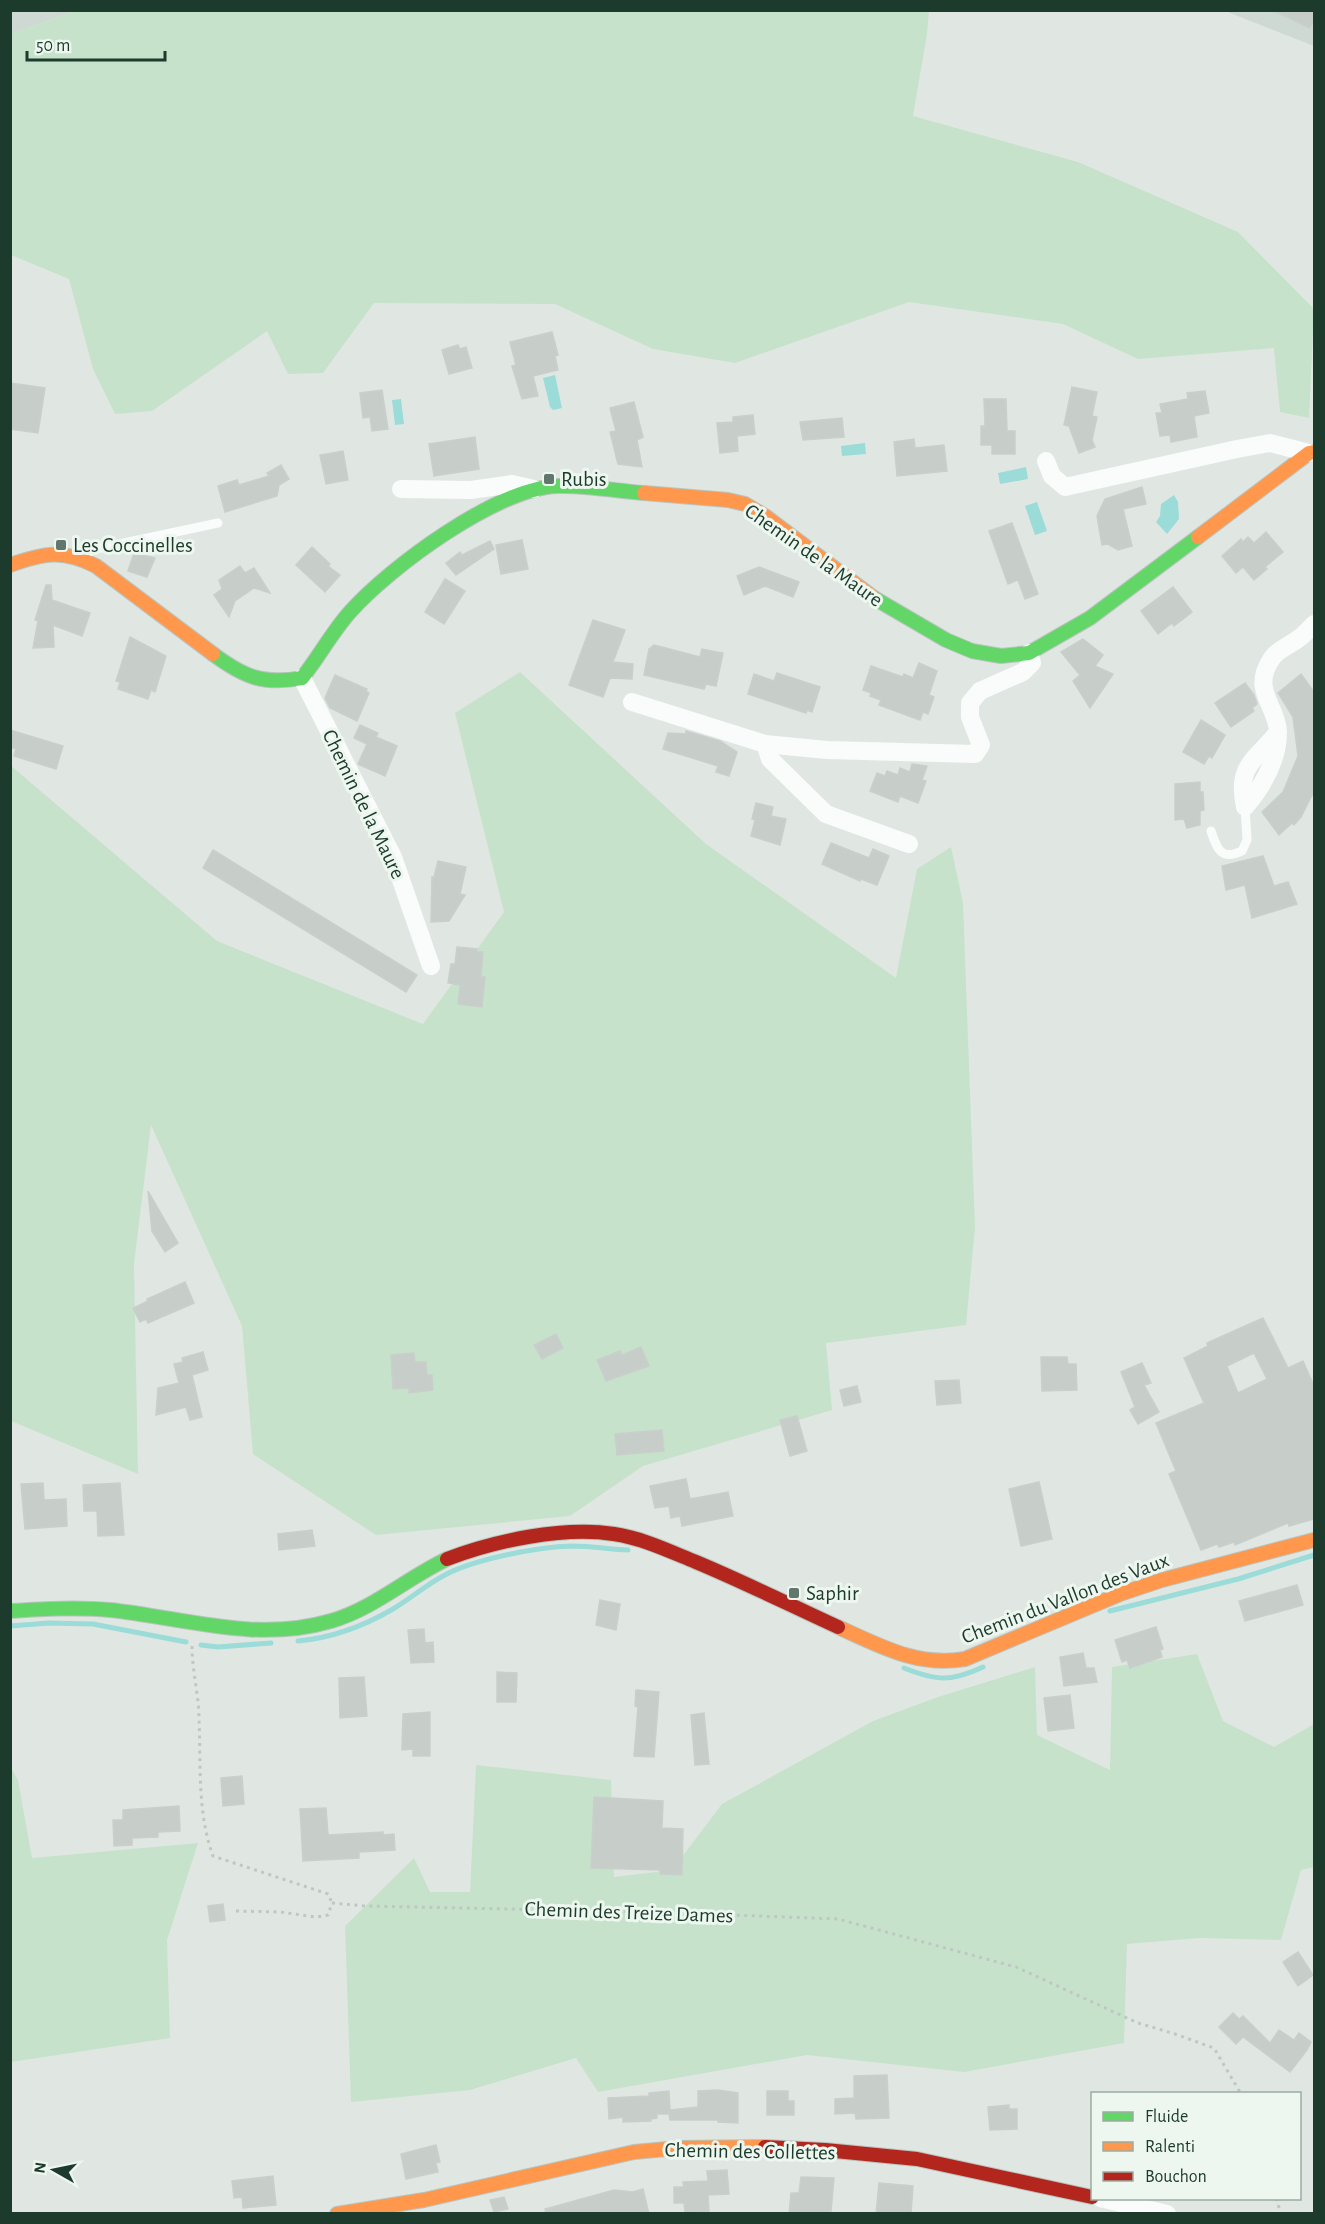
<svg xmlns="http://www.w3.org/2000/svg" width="1325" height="2224" font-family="'Alegreya Sans',sans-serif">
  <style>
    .built { fill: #cdd9d2 }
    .green { fill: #c7e2ca }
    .water { fill: #9bdbd8 }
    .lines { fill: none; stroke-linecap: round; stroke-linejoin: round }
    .stream { stroke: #9bdbd8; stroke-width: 5 }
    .building { fill: #c7ceca; stroke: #c9d0cc; stroke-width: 1.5; fill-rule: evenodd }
    .fast-casing { stroke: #b9c4be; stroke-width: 16 }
    .slow-casing { stroke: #b9c4be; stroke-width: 16 }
    .jam-casing { stroke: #b9c4be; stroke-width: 16 }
    .path { stroke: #bec8c3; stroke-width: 3; stroke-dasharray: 3 4.5; stroke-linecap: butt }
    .lane { stroke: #fafbfb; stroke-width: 9 }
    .street { stroke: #fafbfb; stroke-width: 18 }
    .fast { stroke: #63d668; stroke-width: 14 }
    .slow { stroke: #ff974d; stroke-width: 14 }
    .jam { stroke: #b3261e; stroke-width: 14 }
    .poi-dot { fill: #61776d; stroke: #edf7f0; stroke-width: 2 }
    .labels { text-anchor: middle; stroke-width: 6; stroke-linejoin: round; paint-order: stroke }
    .poi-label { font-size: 21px; fill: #1d3b2d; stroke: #edf7f0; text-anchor: start }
    .street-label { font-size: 21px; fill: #1d3b2d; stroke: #edf7f0 }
  </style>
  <rect width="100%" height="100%" fill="#e0e7e3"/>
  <!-- built -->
  <g class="built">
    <path d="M11 11H75L11 34Z"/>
    <path d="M1225 11H1314V46Z"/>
  </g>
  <!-- green -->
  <g class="green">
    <path d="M75 11H929L927 34 913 116 1078 162 1238 232 1314 309 1309 418 1280 412 1274 348 1138 359 1063 324 909 302 735 363 653 349 555 304 374 303 323 373 288 374 267 331 152 411 115 414 93 369 69 279 11 255V34Z"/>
    <path d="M520 672 706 844 896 978 917 869 951 847 963 903 975 1227 966 1325 826 1343 832 1410 643 1466 570 1516 376 1535 253 1454 242 1326 151 1125 134 1264 138 1474 11 1421 10 765 217 941 423 1024 504 912 455 713Z"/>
    <path d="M1197 1654 1223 1721 1274 1747 1314 1724V1867L1301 1870 1281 1940 1199 1938 1127 1944 1124 2043 964 2072 807 2055 598 2092 576 2058 470 2090 351 2102 345 1926 414 1858 430 1892H470L476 1765 611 1780 614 1877 672 1870 722 1804 873 1721 938 1697 1035 1667 1037 1735 1110 1770 1112 1667Z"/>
    <path d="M11 1768 18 1780 32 1858 198 1843 167 1940 170 2038 11 2062Z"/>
  </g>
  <!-- water -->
  <g class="water">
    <path d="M555 375 562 408 553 410 550 407 543 378Z"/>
    <path d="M401 399 404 424 395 425 392 400Z"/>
    <path d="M865 443 866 454 842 456 841 446Z"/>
    <path d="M1026 467 1028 479 1000 484 998 473Z"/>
    <path d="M1174 495 1178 502 1179 519 1167 534 1156 522 1160 516 1161 504Z"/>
    <path d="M1037 502 1047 531 1035 535 1025 506Z"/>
  </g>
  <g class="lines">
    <!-- stream -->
    <g class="stream">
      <path d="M1110 1611 1238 1579 1314 1555"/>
      <path d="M10 1626 49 1623 93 1624 186 1642"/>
      <path d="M298 1641C331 1638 364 1626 393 1609 410 1599 426 1585 443 1576 473 1559 538 1547 572 1546 591 1546 609 1549 628 1550"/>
      <path d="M201 1645 218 1647 271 1643"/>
      <path d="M904 1668C937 1681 951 1682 983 1667"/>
    </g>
  </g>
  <!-- building -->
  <g class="building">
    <path d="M1272 10H1314V20L1310 28Z"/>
    <path d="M552 332 558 355 555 356 558 370 533 376 538 396 522 399 512 366 516 365 510 342Z"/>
    <path d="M458 345 460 349 466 347 472 368 449 374 442 350Z"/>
    <path d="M10 383 45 388 38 433 10 429Z"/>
    <path d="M1072 387 1097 392 1092 416 1097 417 1092 440 1095 447 1079 453 1069 426 1064 425Z"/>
    <path d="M382 390 388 429 372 431 370 417 363 418 360 393Z"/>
    <path d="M1205 391 1209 413 1194 416 1197 437 1171 442 1170 435 1160 436 1156 413H1162L1160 404 1188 399 1187 393Z"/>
    <path d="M984 399H1006L1007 431H1015V454H992V445H981V426H985Z"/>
    <path d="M634 402 643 437 637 440 642 467 618 464 610 432 616 431 610 408Z"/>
    <path d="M753 415 755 434 737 436 738 451 720 453 717 423 733 422V417Z"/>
    <path d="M842 418 844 437 803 440 800 422Z"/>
    <path d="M475 437 479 469 434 476 429 444Z"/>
    <path d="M914 439 915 448 944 445 947 471 897 476 894 442Z"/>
    <path d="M343 451 348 480 326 484 320 455Z"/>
    <path d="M281 465 289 479 279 485 277 496 225 512 218 486 237 480 239 485 269 476 267 473Z"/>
    <path d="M1142 487 1146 504 1123 509 1132 546 1118 550 1108 544 1102 545 1097 516 1105 499Z"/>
    <path d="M1012 523 1038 594 1025 599 1018 580 1008 584 989 531Z"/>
    <path d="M1266 532 1283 552 1265 567 1267 569 1254 580 1243 567 1236 573 1222 556 1241 539 1243 542 1248 537 1254 543Z"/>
    <path d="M522 540 528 569 501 574 496 545Z"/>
    <path d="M490 541 494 549 456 575 446 563 460 552 462 555Z"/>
    <path d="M312 547 330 564 328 566 340 575 325 592 296 565Z"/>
    <path d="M134 553 155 558 147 577 128 571Z"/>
    <path d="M240 566 245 573 254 568 270 593 254 588 235 601 229 617 214 595 222 589 219 580Z"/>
    <path d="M759 567 799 582 793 597 765 586 744 595 737 576Z"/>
    <path d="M445 579 465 591 444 624 425 612Z"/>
    <path d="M46 585H51L52 600 90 613 82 636 53 625 54 647 33 648 38 621 35 620Z"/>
    <path d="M1173 587 1192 612 1174 626 1172 623 1158 634 1141 611Z"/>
    <path d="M593 620 625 630 613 662 633 664 632 679 610 678 603 697 569 685Z"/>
    <path d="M130 637 166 656 155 692 151 690 148 699 118 689 120 682 116 681Z"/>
    <path d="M1083 639 1103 655 1095 666 1113 674 1090 708 1073 681 1080 675 1061 652Z"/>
    <path d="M654 645 700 657 702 649 723 653 716 686 706 684 704 689 644 675 649 649Z"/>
    <path d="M919 663 937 671 929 695 934 697 928 714 923 712 920 720 879 705 881 700 870 696 871 693 863 690 871 666 903 677 904 674 913 678Z"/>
    <path d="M777 673 820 687 812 712 807 710 806 713 748 694 754 674 774 681Z"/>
    <path d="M1301 674 1314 692V791L1301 817 1294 825 1292 823 1279 835 1262 812 1283 792 1298 756 1293 717 1278 693Z"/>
    <path d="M335 675 367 689 366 691 369 693 357 721 330 708 325 698Z"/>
    <path d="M1245 683 1254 695 1257 704 1252 708 1254 711 1231 727 1215 703Z"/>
    <path d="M1201 720 1225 735 1212 758 1209 756 1204 764 1183 752Z"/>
    <path d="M360 725 378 733 376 737 397 746 385 776 358 764 367 744 354 738Z"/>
    <path d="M10 730 63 746 56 769 14 756 16 749 10 747Z"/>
    <path d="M686 731 720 741 737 752 729 776 716 772 718 766 663 749 668 733 686 734Z"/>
    <path d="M912 764 927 766 922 780 926 781 918 803 900 796 898 802 870 791 877 773 885 776 887 771 898 775 900 768 910 772Z"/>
    <path d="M1200 782V792H1203L1204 810 1200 811V825L1187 828 1184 819 1175 820V784Z"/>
    <path d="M756 803 773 807 771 816 786 819 780 845 751 836 755 820 752 819Z"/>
    <path d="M831 843 869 858 873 849 889 856 877 885 861 879 860 881 822 864Z"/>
    <path d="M213 850 417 975 406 992 203 868Z"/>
    <path d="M1263 856 1274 886 1288 882 1297 904 1252 918 1245 885 1226 890 1222 866Z"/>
    <path d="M438 861 466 867 460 894 465 895 449 921 431 922 432 877H434Z"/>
    <path d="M457 947 477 949V952H483L481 977H485L482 1007 458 1004 460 985 448 983 451 964H455Z"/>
    <path d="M148 1191 178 1243 165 1252 152 1231Z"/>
    <path d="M185 1282 194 1303 148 1323 146 1319 140 1322 133 1308 148 1301 147 1299Z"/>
    <path d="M1263 1318 1288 1368 1303 1361 1314 1386V1519L1289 1526 1288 1523 1235 1545 1234 1542 1219 1547 1217 1544 1201 1550 1169 1474 1176 1471 1156 1423 1204 1403 1184 1358 1208 1346 1207 1343ZM1254 1353 1267 1379 1238 1393 1227 1366Z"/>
    <path d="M556 1334 563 1348 542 1359 534 1345Z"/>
    <path d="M641 1347 649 1366 606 1381 597 1360 620 1351 622 1355Z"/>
    <path d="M203 1352 208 1370 192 1375 202 1417 190 1420 186 1407 156 1415 158 1388 179 1383 174 1364 183 1362 182 1358Z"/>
    <path d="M414 1353 415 1362H426L427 1375H432L433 1390 409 1393V1388L393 1389 391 1355Z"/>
    <path d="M1041 1357H1067L1068 1364H1076L1077 1390 1042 1391Z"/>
    <path d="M1142 1363 1151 1383 1144 1385 1159 1412 1138 1424 1130 1410 1135 1407 1121 1372Z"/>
    <path d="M959 1380 961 1403 937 1405 935 1381Z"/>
    <path d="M857 1386 861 1402 844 1406 840 1390Z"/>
    <path d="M797 1416 807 1451 790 1456 780 1420Z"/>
    <path d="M662 1430 664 1451 617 1455 615 1434Z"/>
    <path d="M686 1479 690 1499 728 1492 733 1516 682 1526 680 1516 671 1518 669 1506 655 1508 650 1486Z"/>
    <path d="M1039 1482 1052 1539 1021 1546 1009 1489Z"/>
    <path d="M43 1483 44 1500 66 1499 67 1526 25 1529 21 1484Z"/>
    <path d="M120 1483 124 1535 98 1536 97 1511H84L83 1485Z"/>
    <path d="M312 1530 315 1546 279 1550 278 1534Z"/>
    <path d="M1297 1585 1303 1605 1245 1621 1239 1601Z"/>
    <path d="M600 1600 620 1604 616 1630 596 1625Z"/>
    <path d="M1156 1627 1163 1649 1160 1650 1162 1657 1130 1668 1127 1660 1122 1662 1115 1640Z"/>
    <path d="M424 1629 425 1643 433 1642 434 1662 411 1663 408 1630Z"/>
    <path d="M1083 1653 1086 1668H1094L1097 1682 1064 1686 1060 1657Z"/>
    <path d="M497 1672 517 1673 516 1702H497Z"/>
    <path d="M364 1677 367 1716 340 1718 339 1678Z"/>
    <path d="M636 1690 659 1692 654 1757 634 1756 638 1707 635 1706Z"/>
    <path d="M1070 1695 1074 1728 1048 1731 1044 1698Z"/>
    <path d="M430 1712V1756H413V1749L402 1750 403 1714Z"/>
    <path d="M704 1713 709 1764 695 1765 691 1715Z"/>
    <path d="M242 1776 244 1804 223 1806 221 1778Z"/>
    <path d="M594 1797 663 1801 662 1828 683 1829 682 1875 660 1874V1870L591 1868Z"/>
    <path d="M179 1806 180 1831 158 1832V1837L132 1838V1845L114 1846 113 1820H123V1810Z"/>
    <path d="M326 1808 328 1835 383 1832V1835L394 1834 395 1850 359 1852V1858L303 1861 300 1809Z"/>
    <path d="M223 1904 225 1920 210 1922 208 1906Z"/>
    <path d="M1298 1952 1313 1975 1298 1986 1283 1962Z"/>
    <path d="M1233 2013 1239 2019 1243 2016 1270 2043 1279 2030 1294 2040 1299 2033 1311 2042 1307 2050 1290 2072 1243 2037 1236 2044 1219 2027Z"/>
    <path d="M887 2075 889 2118 856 2119 855 2113 835 2114V2099L854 2098V2076Z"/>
    <path d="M718 2090 738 2093V2123L718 2122V2120H670L669 2114H657V2118L651 2119V2121L623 2122V2117L609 2119 608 2098 649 2096V2093L669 2091 670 2110 698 2107V2091Z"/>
    <path d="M767 2091H788V2101H794V2115H767Z"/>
    <path d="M1009 2105V2109H1017V2129L990 2130 988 2107Z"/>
    <path d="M436 2145 440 2162 436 2163 438 2172 406 2179 401 2154Z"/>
    <path d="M727 2170 729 2194 708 2195 709 2211 685 2212 684 2203H674V2187H684L683 2182 708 2181 707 2171Z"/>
    <path d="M273 2176 276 2205 243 2208 242 2197 234 2198 232 2181Z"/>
    <path d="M801 2177 834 2178 831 2211H828V2214H789L791 2193H799Z"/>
    <path d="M879 2183 913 2186 911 2214H876Z"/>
    <path d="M643 2189 649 2214H546L545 2209 614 2190 633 2192Z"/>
    <path d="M504 2197 508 2209 494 2212 490 2200Z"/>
  </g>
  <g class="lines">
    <!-- fast casing -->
    <g class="fast-casing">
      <g id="fast">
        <path d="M874 598 946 640 972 651 1001 656 1029 653 1090 618 1198 537"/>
        <path d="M213 654C244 677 263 685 302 678 319 657 332 632 350 612 390 567 497 488 558 486 586 485 616 491 644 493"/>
        <path d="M10 1611C43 1609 77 1607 110 1610 185 1618 256 1643 331 1621 373 1609 407 1578 447 1559"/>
      </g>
    </g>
    <!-- slow casing -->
    <g class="slow-casing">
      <g id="slow">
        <path d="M644 493 728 500 745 504 765 516 874 598"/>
        <path d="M1198 537 1309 453 1314 452"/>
        <path d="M10 565C44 553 63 549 96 566L213 654"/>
        <path d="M838 1627C880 1646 917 1667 965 1659L1120 1594 1162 1580 1314 1540"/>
        <path d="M337 2214 424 2200 634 2152 678 2148 765 2147"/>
      </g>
    </g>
    <!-- jam casing -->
    <g class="jam-casing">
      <g id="jam">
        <path d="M447 1559C494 1541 563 1526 614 1534 642 1538 669 1551 696 1562 744 1582 790 1605 838 1627"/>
        <path d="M765 2147 825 2150 917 2159 1092 2197"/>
      </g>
    </g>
    <!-- path -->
    <g class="path">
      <path d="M192 1646C192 1671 199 1695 199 1719 201 1765 197 1812 213 1856L328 1894 332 1903"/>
      <path d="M332 1903 365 1906 655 1912 838 1919 1016 1967 1138 2023 1175 2034 1214 2048 1241 2094"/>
      <path d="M236 1911 280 1912 316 1917 328 1915 332 1903"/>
      <path d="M1276 2198 1281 2214"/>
    </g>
    <!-- lane -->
    <g class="lane">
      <path d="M84 554 96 549 218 523"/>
      <path d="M1211 831C1217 849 1221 861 1242 851L1247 840 1245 807"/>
    </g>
    <!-- street -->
    <g class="street">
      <path d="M1046 461 1052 476 1065 487 1237 449 1270 443 1309 453"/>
      <path d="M401 489 471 490 512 484 534 489"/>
      <path d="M302 678 393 857 431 966"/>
      <path d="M632 702 765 744 827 750 975 754 981 745 970 717V703L980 691 1023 672 1032 663 1029 653"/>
      <path d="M1278 732C1255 761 1236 765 1245 807 1262 787 1278 760 1278 732 1277 705 1250 690 1272 658 1277 650 1290 645 1298 639 1304 635 1309 629 1314 624"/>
      <path d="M765 744 770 759 826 814 909 844"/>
      <path d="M1100 2198 1167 2214"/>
    </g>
    <!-- fast -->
    <use href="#fast" class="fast"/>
    <!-- slow -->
    <use href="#slow" class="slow"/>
    <!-- jam -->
    <use href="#jam" class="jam"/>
  </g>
  <!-- markers -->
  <g class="poi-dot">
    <rect x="543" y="473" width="12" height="12" rx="3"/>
    <rect x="55" y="539" width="12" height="12" rx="3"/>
    <rect x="788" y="1587" width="12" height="12" rx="3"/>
  </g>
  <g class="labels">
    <!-- poi labels -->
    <g class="poi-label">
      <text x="561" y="486">Rubis</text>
      <text x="73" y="552">Les Coccinelles</text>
      <text x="806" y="1600">Saphir</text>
    </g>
    <!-- street labels -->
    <g class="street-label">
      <text transform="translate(814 555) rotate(35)" y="7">Chemin de la Maure</text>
      <text transform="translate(364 804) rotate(64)" y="7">Chemin de la Maure</text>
      <text transform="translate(1065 1598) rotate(-21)" y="7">Chemin du Vallon des Vaux</text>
      <text transform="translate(629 1912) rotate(2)" y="7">Chemin des Treize Dames</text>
      <text transform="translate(750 2151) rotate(1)" y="7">Chemin des Collettes</text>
    </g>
  </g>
  <!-- border -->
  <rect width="1325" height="2224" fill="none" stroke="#1d3b2d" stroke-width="24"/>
  <!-- legend -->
  <rect x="1091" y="2092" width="210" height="108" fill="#edf7f0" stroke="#9aaca2" stroke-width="1.5"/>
  <rect x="1103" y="2112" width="30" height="9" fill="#63d668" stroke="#9aaca2" stroke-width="1.5"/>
  <text x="1145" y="2122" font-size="18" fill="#1d3b2d">Fluide</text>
  <rect x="1103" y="2142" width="30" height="9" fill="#ff974d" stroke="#9aaca2" stroke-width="1.5"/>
  <text x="1145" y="2152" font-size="18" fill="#1d3b2d">Ralenti</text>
  <rect x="1103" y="2172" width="30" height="9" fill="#b3261e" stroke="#9aaca2" stroke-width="1.5"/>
  <text x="1145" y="2182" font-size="18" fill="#1d3b2d">Bouchon</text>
  <!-- north arrow -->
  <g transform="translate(54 2170) rotate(279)" stroke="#edf7f0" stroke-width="4.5" paint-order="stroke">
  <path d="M0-4.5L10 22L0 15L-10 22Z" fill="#1d3b2d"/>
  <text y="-9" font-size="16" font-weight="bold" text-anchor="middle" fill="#1d3b2d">N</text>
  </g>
  <!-- scale -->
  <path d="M27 51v9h138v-9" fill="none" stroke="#1d3b2d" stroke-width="3"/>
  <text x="36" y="51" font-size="18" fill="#1d3b2d" stroke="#edf7f0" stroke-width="4.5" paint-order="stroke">50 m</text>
</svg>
